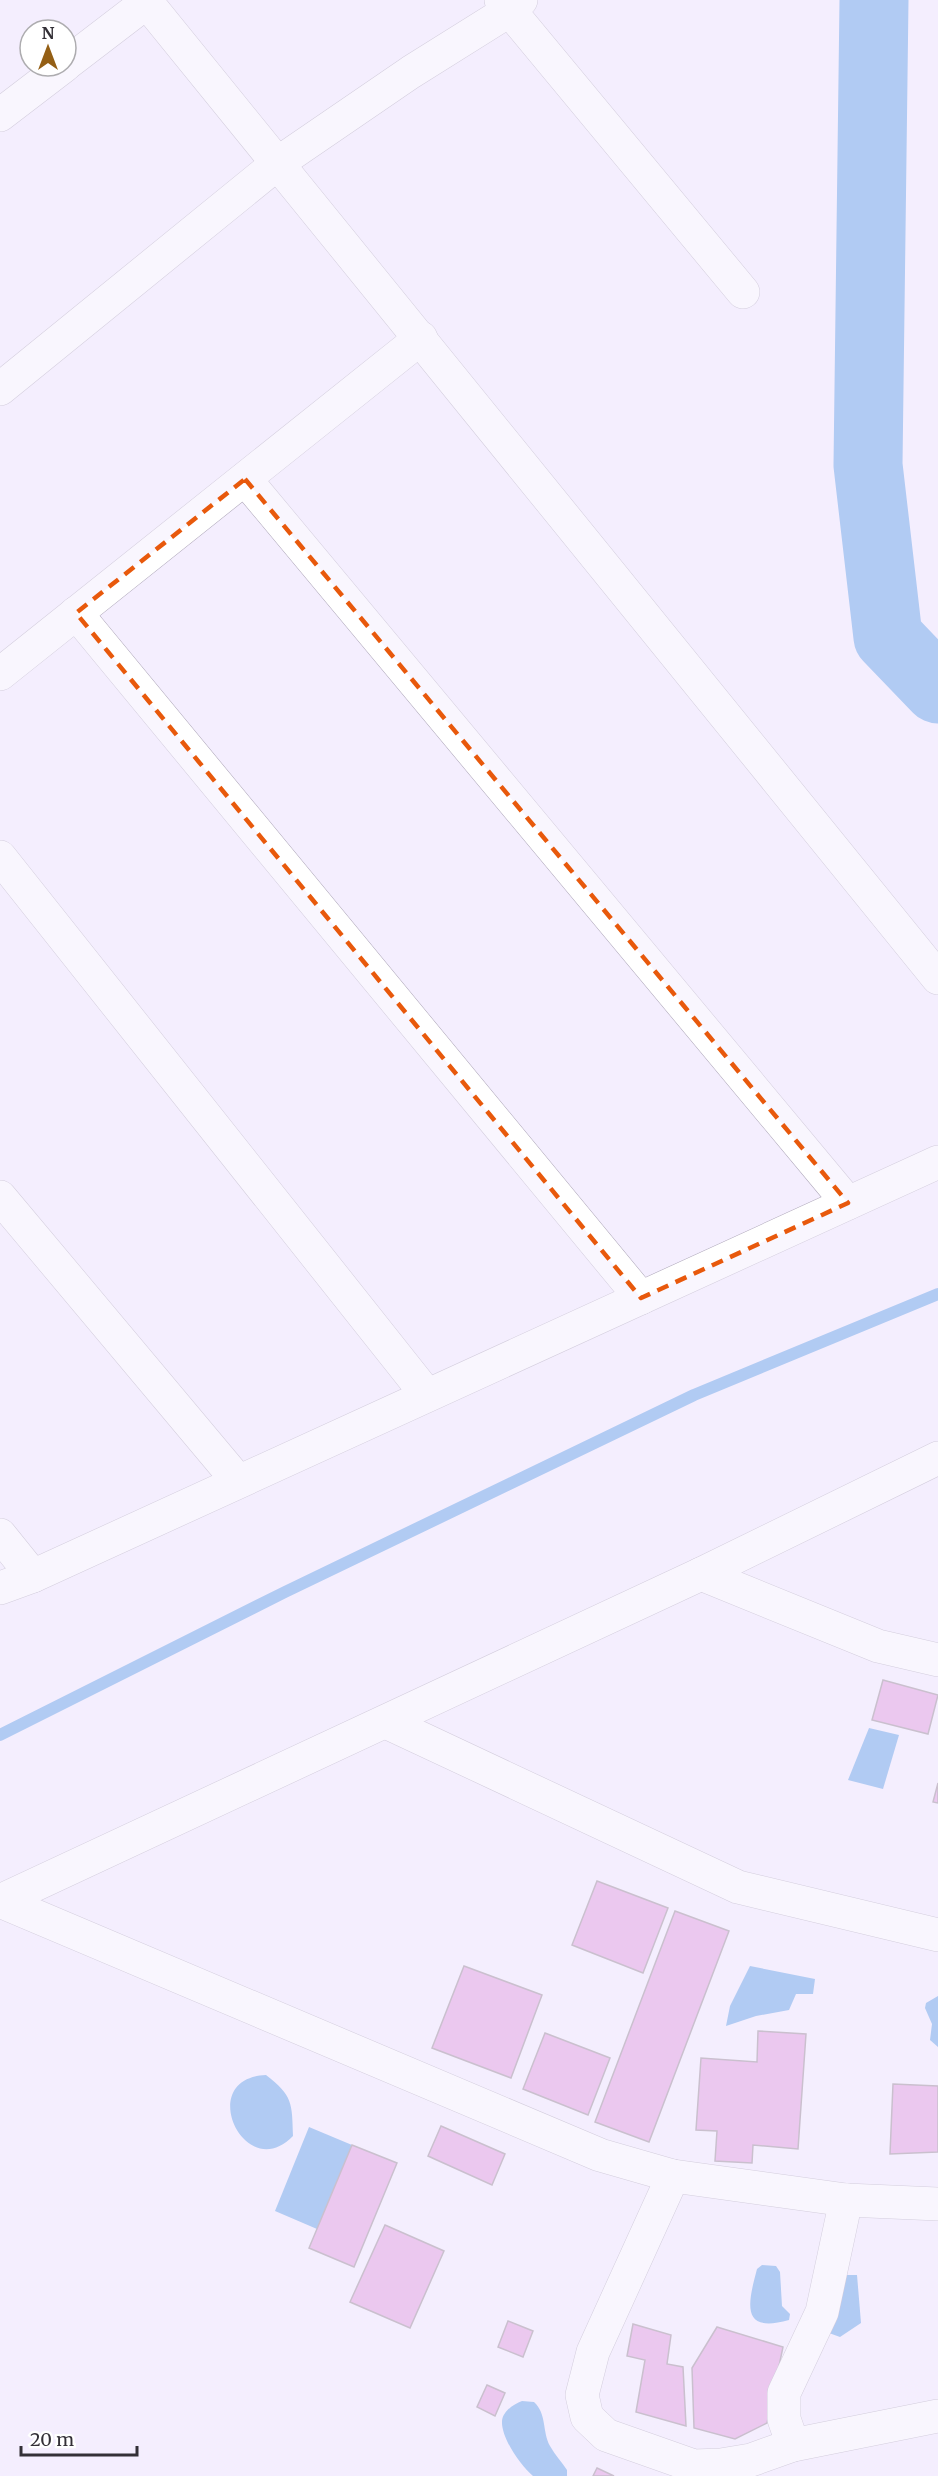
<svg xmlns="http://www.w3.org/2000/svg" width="938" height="2476" font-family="Merriweather,serif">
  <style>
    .water { fill: #619fe6 }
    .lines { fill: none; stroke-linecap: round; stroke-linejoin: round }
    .stream { stroke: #619fe6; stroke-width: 12 }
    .river { stroke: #619fe6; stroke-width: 69 }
    .building { fill: #e199de; stroke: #978796; stroke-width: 1.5 }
    .street-casing { stroke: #ada6b8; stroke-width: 34 }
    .street { stroke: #fff; stroke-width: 33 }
    .marked { fill: none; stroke: #e8590c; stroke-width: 4.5; stroke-dasharray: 12 8; stroke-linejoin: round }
  </style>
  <rect width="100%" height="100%" fill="#f4eefe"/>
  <!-- water -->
  <g class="water">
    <path d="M869 1728 899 1735 883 1789 848 1780Z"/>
    <path d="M750 1966 815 1979 813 1994H796L789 2010 756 2016 726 2026 730 2006Z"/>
    <path d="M938 1996V2047L930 2040 932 2024 925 2008 926 2003Z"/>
    <path d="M266 2075C293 2096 292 2103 293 2136 245 2186 194 2078 266 2075Z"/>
    <path d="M309 2127 352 2145 317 2229 275 2211Z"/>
    <path d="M762 2265 776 2266 780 2272 782 2306 790 2314 789 2320C740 2334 748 2303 757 2269Z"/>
    <path d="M842 2275H857L861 2323 840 2337 829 2333Z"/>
    <path d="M522 2401 534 2402C547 2414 542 2431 550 2446 555 2455 562 2462 567 2470V2476H533C521 2466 501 2438 502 2421 503 2411 514 2404 522 2401Z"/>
  </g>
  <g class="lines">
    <!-- stream -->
    <path class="stream" d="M0 1735 285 1592 694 1395 938 1294"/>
    <!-- river -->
    <path class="river" d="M874 0 868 465 888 637 938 689"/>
  </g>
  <!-- building -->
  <g class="building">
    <path d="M883 1680 938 1695 928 1734 872 1720Z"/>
    <path d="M938 1783V1803L933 1802Z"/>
    <path d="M597 1881 668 1908 643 1973 572 1945Z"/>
    <path d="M675 1911 729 1931 649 2142 595 2122Z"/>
    <path d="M464 1966 542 1995 511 2078 432 2048Z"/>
    <path d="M758 2031 806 2034 798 2149 753 2145 752 2163 715 2161 717 2131 696 2130 701 2058 757 2062Z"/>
    <path d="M545 2033 610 2058 588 2115 523 2089Z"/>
    <path d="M893 2084 938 2086V2152L890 2154Z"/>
    <path d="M441 2126 505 2154 492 2185 428 2156Z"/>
    <path d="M352 2145 397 2163 354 2267 309 2248Z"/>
    <path d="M385 2225 444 2251 410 2328 350 2302Z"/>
    <path d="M508 2321 533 2331 523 2357 498 2347Z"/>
    <path d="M633 2324 671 2335 667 2364 683 2367 686 2426 636 2412 645 2360 627 2356Z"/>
    <path d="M717 2327 783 2347 767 2423 735 2439 694 2428 692 2368Z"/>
    <path d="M487 2385 505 2393 495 2416 477 2407Z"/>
    <path d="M597 2468 614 2476H593Z"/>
  </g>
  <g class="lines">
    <!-- street casing -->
    <g class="street-casing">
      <g id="street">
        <path d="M145 0 938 978"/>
        <path d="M501 0 743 292"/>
        <path d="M66 64 147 2"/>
        <path d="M0 115 64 66"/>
        <path d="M0 389 278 163 411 72 510 10 521 0"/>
        <path d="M245 479 848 1203"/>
        <path d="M76 613 641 1298"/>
        <path d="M0 674 421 338"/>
        <path d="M0 857 427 1395"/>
        <path d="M0 1197 238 1481"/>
        <path d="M0 1535 33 1576"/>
        <path d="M701 1574 878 1646 938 1660"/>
        <path d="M0 1588 33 1576 938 1162"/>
        <path d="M386 1722 738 1887 938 1935"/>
        <path d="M0 1901 701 1574 938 1458"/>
        <path d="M0 1901 600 2155 673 2176 846 2200 938 2204"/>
        <path d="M673 2176 593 2352 582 2395 587 2417 606 2435 694 2466 721 2465 751 2460 793 2445 938 2416"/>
        <path d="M793 2445 784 2419V2393L822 2312 846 2200"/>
      </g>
    </g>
    <!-- street -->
    <use href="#street" class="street"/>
  </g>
  <!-- marked area -->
  <path d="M0 0H938V2476H0ZM245 479 848 1203 641 1298 76 613Z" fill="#f4eefe" fill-opacity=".55" fill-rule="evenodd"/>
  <path class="marked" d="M245 479 848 1203 641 1298 76 613Z"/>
  <!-- north arrow -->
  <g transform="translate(48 48)"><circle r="28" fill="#ffffff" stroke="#adacaf" stroke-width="1.5"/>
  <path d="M0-4.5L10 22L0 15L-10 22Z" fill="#945f15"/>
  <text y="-9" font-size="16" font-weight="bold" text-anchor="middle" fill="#333037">N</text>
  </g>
  <!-- scale -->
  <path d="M21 2446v9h116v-9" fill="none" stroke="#333037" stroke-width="3"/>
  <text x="30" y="2446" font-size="18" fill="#333037" stroke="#ffffff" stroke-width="4.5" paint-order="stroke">20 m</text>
</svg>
